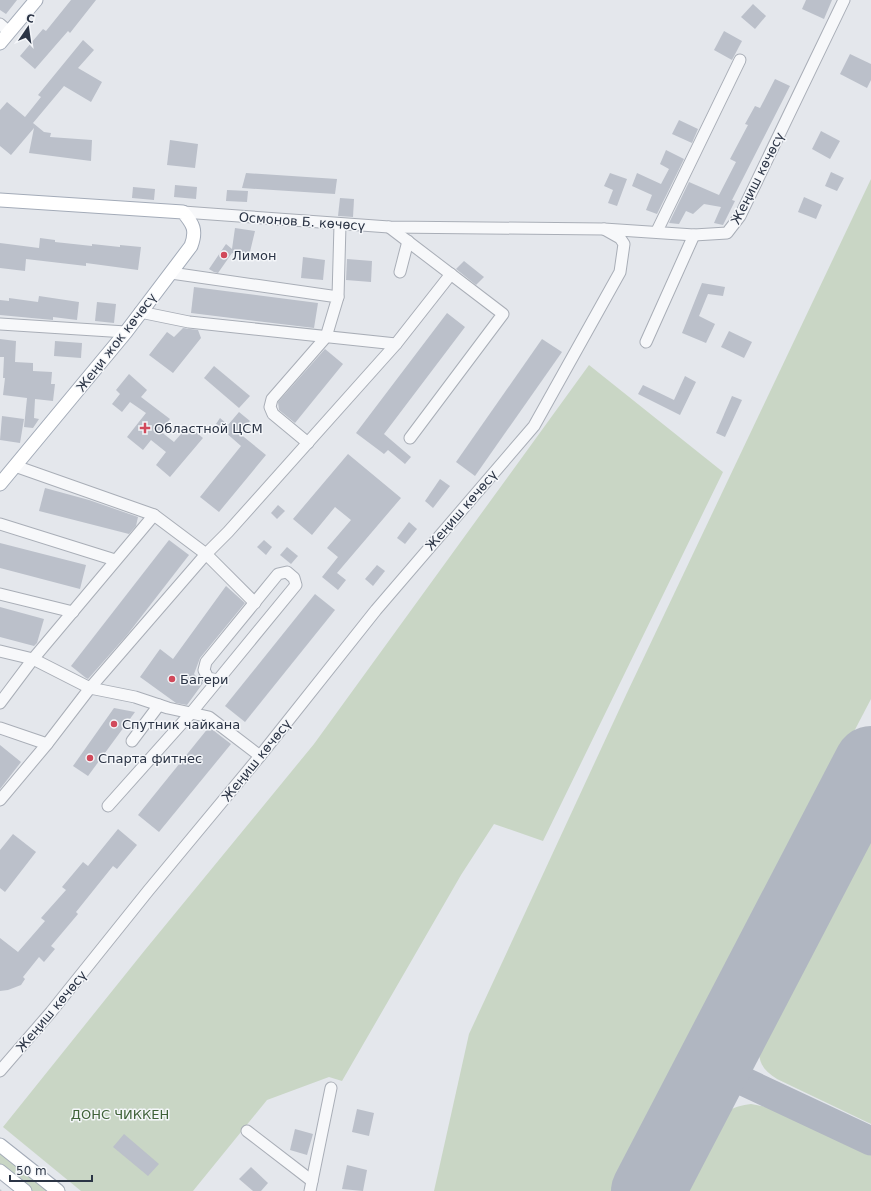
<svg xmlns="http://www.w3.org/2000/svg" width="871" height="1191" font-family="'DejaVu Sans',sans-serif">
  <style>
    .green { fill: #c9d6c5 }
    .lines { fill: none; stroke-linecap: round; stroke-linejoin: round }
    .taxiway { stroke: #b0b6c1; stroke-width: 29 }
    .runway { stroke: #b0b6c1; stroke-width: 74 }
    .building { fill: #bbc0ca }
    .minor-casing { stroke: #a9aeb7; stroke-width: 13 }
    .major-casing { stroke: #a3abb8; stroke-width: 15 }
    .path { stroke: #c2c5cb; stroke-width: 2; stroke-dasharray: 3 3; stroke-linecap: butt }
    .minor { stroke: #f7f8fa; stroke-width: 11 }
    .major { stroke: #fff; stroke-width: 13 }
    .poi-dot { fill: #d1495b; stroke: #f4f6f9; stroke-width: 1.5 }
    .labels { text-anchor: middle; stroke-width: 3; stroke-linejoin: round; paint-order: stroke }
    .street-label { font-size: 13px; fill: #2b3445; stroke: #f4f6f9 }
    .poi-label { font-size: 13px; fill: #2b3445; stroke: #f4f6f9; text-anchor: start }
    .park-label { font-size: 13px; fill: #3f6138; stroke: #f4f6f9 }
  </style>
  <rect width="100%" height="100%" fill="#e4e7ec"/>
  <!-- green -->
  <g class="green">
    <path d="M871 179V699L614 1191H434L469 1034 626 695Z"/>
    <path d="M589 365 723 472 543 841 494 824 461 875 342 1081 329 1077 267 1100 193 1191H81L3 1127 145 950 314 744Z"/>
    <path d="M871 827V1124L777 1079C758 1067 756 1056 763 1035Z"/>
    <path d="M751 1104 776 1109 871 1155V1191H683C686 1177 716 1119 727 1112 734 1107 742 1105 751 1104Z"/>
    <path d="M0 1150 50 1191H33L0 1164Z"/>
  </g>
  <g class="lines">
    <!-- taxiway -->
    <path class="taxiway" d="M713 1067 871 1141"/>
    <!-- runway -->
    <path class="runway" d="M648 1191 871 763"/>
  </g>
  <!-- building -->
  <g class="building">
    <path d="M0 0H17L6 14 0 10Z"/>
    <path d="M71 0H96L70 33 68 31 35 69 20 56 43 29 46 31Z"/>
    <path d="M806 0H832L824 19 802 9Z"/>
    <path d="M753 4 766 16 755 29 741 17Z"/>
    <path d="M724 31 742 41 732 60 714 50Z"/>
    <path d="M83 40 94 50 78 68 102 82 91 102 64 86 33 123 44 132 51 133 50 137 92 140 91 161 29 153 34 128 11 155 0 146V110L7 102 25 117 41 97 38 95Z"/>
    <path d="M850 54 871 64V80L867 88 840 74Z"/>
    <path d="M775 79 790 86 732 200 735 201 723 225 714 223 721 207 704 204 693 214 686 211 679 224 669 223 689 182 719 195 736 162 730 159 748 125 745 124 755 106 760 108Z"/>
    <path d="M679 120 698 129 692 143 672 134Z"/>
    <path d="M821 131 840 141 830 159 812 149Z"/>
    <path d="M170 140 198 144 195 168 167 165Z"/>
    <path d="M666 150 684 159 657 214 646 210 652 195 632 186 637 173 661 184 669 169 660 164Z"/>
    <path d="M831 172 844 178 837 191 825 186Z"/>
    <path d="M246 173 337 179 335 194 242 188Z"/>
    <path d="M610 173 627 179 617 206 608 203 613 190 604 186Z"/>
    <path d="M175 185 197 187 196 199 174 197Z"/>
    <path d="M133 187 155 189 154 200 132 198Z"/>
    <path d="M227 190 248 191 247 202 226 201Z"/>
    <path d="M804 197 822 205 816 219 798 212Z"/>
    <path d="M340 198 354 199 353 217 338 216Z"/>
    <path d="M235 228 255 231 249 256 232 253 218 273 214 272 209 269 226 244 232 249Z"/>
    <path d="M40 238 55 240V242L92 246V244L120 247V245L141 247 138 270 86 263V266L26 259 25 271 0 268V243L39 248Z"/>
    <path d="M303 257 325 260 323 280 301 278Z"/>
    <path d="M347 259 372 261 371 282 346 280Z"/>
    <path d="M464 261 484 277 476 285 456 269Z"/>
    <path d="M702 283 725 287 723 296 708 294 699 316 715 324 706 343 682 333Z"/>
    <path d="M194 287 318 303 314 328 191 313Z"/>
    <path d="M39 296 79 302 77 320 53 317V320L0 315V300L9 301V298L38 302Z"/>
    <path d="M97 302 116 304 114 323 95 321Z"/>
    <path d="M447 313 465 327 384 434 411 457 405 464 388 450 384 454 356 433Z"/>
    <path d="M183 328 198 330 201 338 173 373 149 355 167 332 174 337Z"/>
    <path d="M729 331 752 342 744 358 721 347Z"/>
    <path d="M0 339 16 341 15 362 33 363V371L52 372 51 384H55L53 401 35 399 34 418 39 419 33 428 24 427 27 398 3 395 5 378H3L4 357H0Z"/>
    <path d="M542 339 562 352 475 476 456 462Z"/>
    <path d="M55 341 82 343 81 358 54 356Z"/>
    <path d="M325 349 343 364 295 423 279 410 278 402Z"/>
    <path d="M214 366 250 396 239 408 204 378Z"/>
    <path d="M129 374 147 390 141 397 170 419 160 431 174 442 188 426 203 438 170 477 156 465 166 452 151 440 143 450 127 437 146 413 130 402 122 412 112 404 120 394 116 390Z"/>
    <path d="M685 376 696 382 680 415 638 394 643 385 674 400Z"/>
    <path d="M732 396 742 400 725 437 716 433Z"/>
    <path d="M239 412 250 421 239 433 266 455 219 512 200 497 241 446 216 424 220 418 228 425Z"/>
    <path d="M2 416 24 419 20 443 0 440Z"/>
    <path d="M348 454 401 498 337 573 346 580 338 590 322 577 338 557 327 548 351 520 335 507 312 535 293 519Z"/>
    <path d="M440 479 450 486 433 508 425 501Z"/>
    <path d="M45 488 89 500 138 517 136 526 129 534 39 511Z"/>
    <path d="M278 505 285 511 277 519 271 513Z"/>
    <path d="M409 522 417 529 405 544 397 538Z"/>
    <path d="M169 540 189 555 127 635 88 679 86 678 71 666Z"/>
    <path d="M264 540 272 547 266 555 257 547Z"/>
    <path d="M0 543 86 565 80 589 0 568Z"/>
    <path d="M287 547 298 556 291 564 280 555Z"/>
    <path d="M377 565 385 571 373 586 365 579Z"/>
    <path d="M226 586 245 603 200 658 194 674 203 683 187 705 176 703 140 677 160 649 173 659Z"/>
    <path d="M315 594 335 610 245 722 225 706Z"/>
    <path d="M0 607 44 619 37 643 34 646 0 637Z"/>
    <path d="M114 708 135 712 88 776 73 766Z"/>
    <path d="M209 727 231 744 159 832 138 815Z"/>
    <path d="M0 745 21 762 0 789Z"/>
    <path d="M118 829 137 845 117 869 113 866 76 912 78 914 51 946 55 949 44 962 39 957 23 977 25 979 21 985 8 990 0 991V938L18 952 45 921 41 918 66 890 62 887 83 862 88 866Z"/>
    <path d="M13 834 36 852 5 892 0 888V850Z"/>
    <path d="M357 1109 374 1113 369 1136 352 1132Z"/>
    <path d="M295 1129 313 1134 307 1155 290 1150Z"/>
    <path d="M124 1134 159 1164 148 1176 113 1147Z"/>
    <path d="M347 1165 367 1170 363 1191 342 1189Z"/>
    <path d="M251 1167 268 1183 261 1191H253L239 1179Z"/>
  </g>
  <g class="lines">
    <!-- minor casing -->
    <g class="minor-casing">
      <g id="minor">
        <path d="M0 24 9 32"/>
        <path d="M183 212 389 227 604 229 694 235 727 233 740 216 844 0"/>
        <path d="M389 227 503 314 410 438"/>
        <path d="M657 231 740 60"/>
        <path d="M400 272 408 241"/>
        <path d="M171 273 338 297 326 337 272 399 270 407 273 414 308 443"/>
        <path d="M338 297 340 225"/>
        <path d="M140 312 189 322 396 344 451 274"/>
        <path d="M0 324 126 332"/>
        <path d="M646 342 694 235"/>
        <path d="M15 466 154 515"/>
        <path d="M0 524 115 560"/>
        <path d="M0 594 73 612"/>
        <path d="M0 651 33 659 90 688 206 554 228 532 396 344"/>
        <path d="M0 703 33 659 154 515 206 554 255 603"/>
        <path d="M0 728 47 744"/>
        <path d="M132 741 159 705"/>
        <path d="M0 800 47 744 90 688 135 697 168 708 209 717 260 756"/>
        <path d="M108 806 191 713 296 585 294 578 287 572 278 574 206 662 204 670 208 678 218 680"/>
        <path d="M0 1071 51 1012 148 891 260 756 376 610 534 426 620 272 624 244 620 238 604 229"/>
        <path d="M247 1131 312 1181"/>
        <path d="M310 1191 331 1088"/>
      </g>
    </g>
    <!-- major casing -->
    <g class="major-casing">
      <g id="major">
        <path d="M0 43 36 0"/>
        <path d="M0 200 183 212C193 224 197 230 191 246L126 332 0 484"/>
        <path d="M0 1145 58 1191"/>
        <path d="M0 1171 25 1191"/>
      </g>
    </g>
    <!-- path -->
    <path class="path" d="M0 1190 1 1191"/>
    <!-- minor -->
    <use href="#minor" class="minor"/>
    <!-- major -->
    <use href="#major" class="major"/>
  </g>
  <!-- markers -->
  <g class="poi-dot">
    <circle cx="224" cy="255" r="4"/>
    <path d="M143 422h4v4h4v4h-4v4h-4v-4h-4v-4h4z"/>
    <circle cx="172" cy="679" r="4"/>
    <circle cx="114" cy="724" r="4"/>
    <circle cx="90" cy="758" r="4"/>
  </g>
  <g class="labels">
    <!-- street labels -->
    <g class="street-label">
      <text transform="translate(757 178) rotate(-63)" y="5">Жеңиш көчөсү</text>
      <text transform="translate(302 221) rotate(4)" y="5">Осмонов Б. көчөсү</text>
      <text transform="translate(116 342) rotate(-52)" y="5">Жеңи жок көчөсү</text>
      <text transform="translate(461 510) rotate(-49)" y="5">Жеңиш көчөсү</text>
      <text transform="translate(256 760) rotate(-51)" y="5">Жеңиш көчөсү</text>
      <text transform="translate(51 1011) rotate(-50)" y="5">Жеңиш көчөсү</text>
    </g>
    <!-- poi labels -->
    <g class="poi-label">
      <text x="232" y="260">Лимон</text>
      <text x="154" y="433">Областной ЦСМ</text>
      <text x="180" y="684">Багери</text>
      <text x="122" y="729">Спутник чайкана</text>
      <text x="98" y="763">Спарта фитнес</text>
    </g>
    <!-- park labels -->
    <g class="park-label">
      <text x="120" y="1119">ДОНС ЧИККЕН</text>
    </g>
  </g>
  <!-- north arrow -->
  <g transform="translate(28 28) rotate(13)" stroke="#f4f6f9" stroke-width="3" paint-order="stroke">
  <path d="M0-3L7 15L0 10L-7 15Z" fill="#2b3445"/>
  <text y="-6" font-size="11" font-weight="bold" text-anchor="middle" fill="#2b3445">С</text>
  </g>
  <!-- scale -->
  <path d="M10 1175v6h82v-6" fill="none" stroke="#2b3445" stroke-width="2"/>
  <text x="16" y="1175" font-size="12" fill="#2b3445" stroke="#f4f6f9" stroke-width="3" paint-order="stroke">50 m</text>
</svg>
